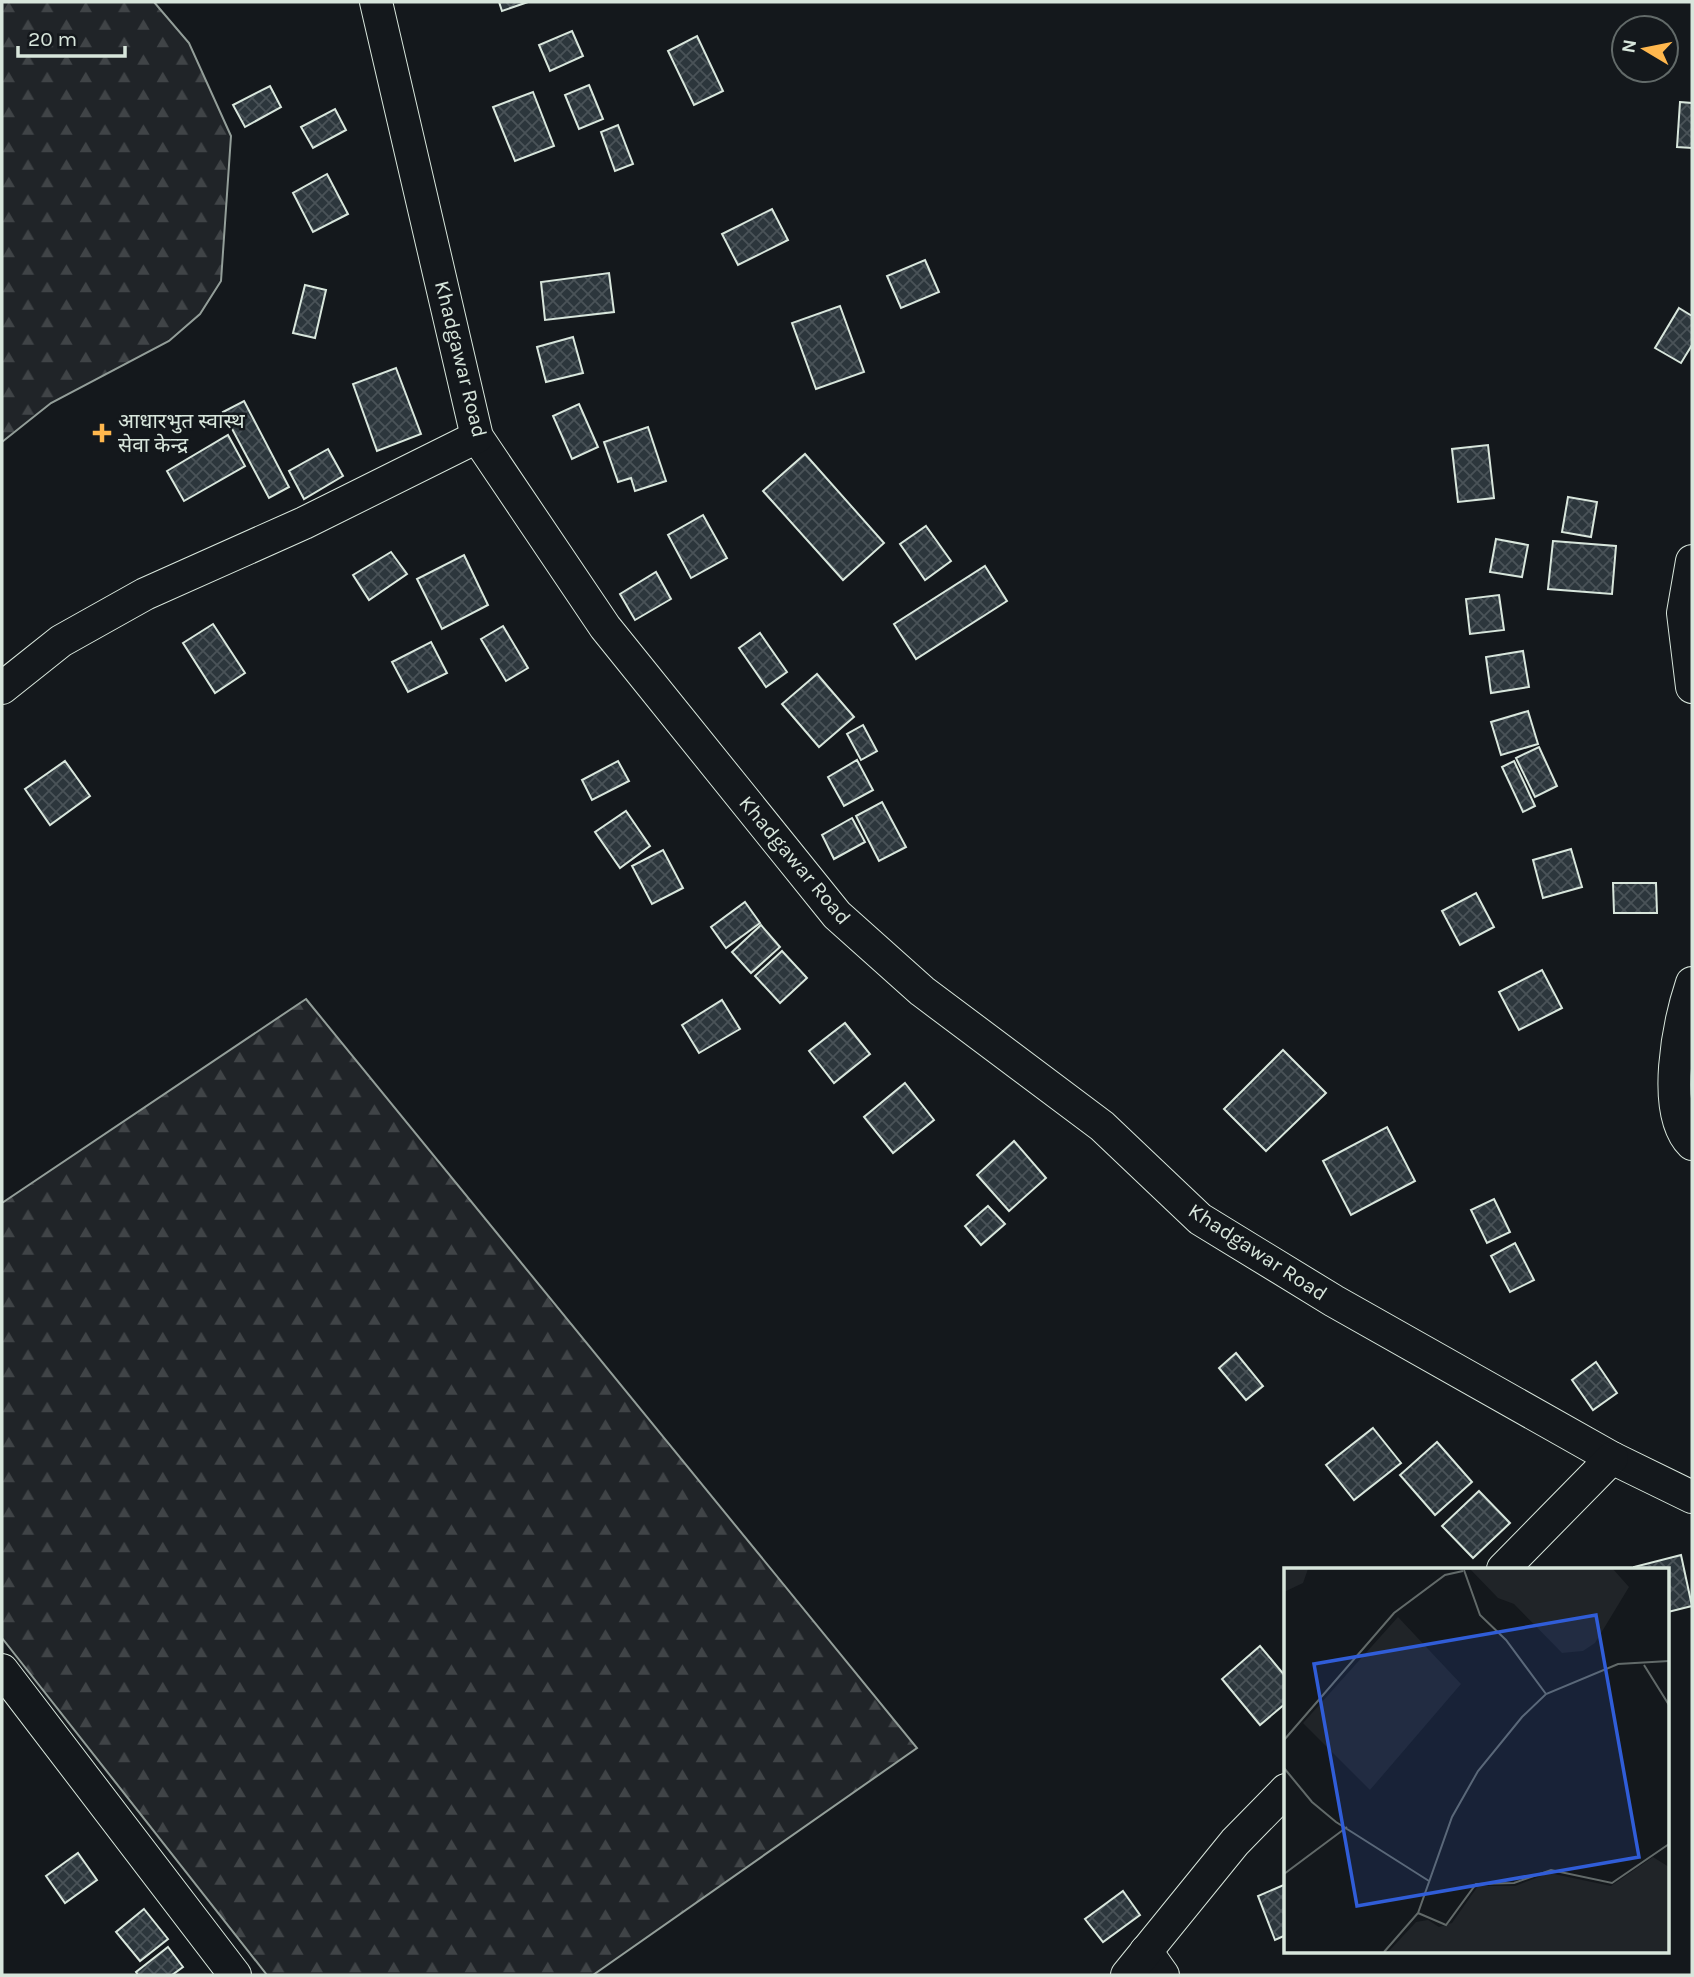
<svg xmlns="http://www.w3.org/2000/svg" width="1694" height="1977" font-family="Karla,'Noto Sans Devanagari',sans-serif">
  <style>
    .forest { fill: url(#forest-firs); stroke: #939e99; stroke-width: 2 }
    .building { fill: url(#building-cross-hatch); stroke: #d8e6dc; stroke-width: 2 }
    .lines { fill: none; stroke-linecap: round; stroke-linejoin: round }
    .street-casing { stroke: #d8e6dc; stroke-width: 34 }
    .street { stroke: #14181c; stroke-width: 32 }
    .poi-dot { fill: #ffb74d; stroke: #14181c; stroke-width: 2.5 }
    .labels { text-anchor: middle; stroke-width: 5; stroke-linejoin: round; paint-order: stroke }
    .street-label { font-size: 21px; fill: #d8e6dc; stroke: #14181c }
    .poi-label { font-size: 21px; fill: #d8e6dc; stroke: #14181c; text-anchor: start }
    .inset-road { fill: none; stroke: #626a69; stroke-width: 2 }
    .view { fill: #305dd8; fill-opacity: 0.15; stroke: #305dd8; stroke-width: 3.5 }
    .inset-edge { fill: none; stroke: #d8e6dc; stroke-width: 3.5 }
  </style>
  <defs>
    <pattern id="forest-firs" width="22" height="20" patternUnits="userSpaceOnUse" patternTransform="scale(1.75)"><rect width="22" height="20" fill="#202428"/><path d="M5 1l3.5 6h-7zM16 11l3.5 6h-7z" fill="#404447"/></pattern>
    <pattern id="building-cross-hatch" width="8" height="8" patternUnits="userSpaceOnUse" patternTransform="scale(1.75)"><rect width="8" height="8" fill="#2c363c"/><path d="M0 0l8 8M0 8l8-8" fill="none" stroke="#4a5358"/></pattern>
  </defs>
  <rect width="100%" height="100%" fill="#14181c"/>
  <!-- forest -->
  <g class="forest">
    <path d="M2 2H154L189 43 231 136 221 281 200 314 169 341 51 403 2 442Z"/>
    <path d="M306 999 917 1748 593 1975H267L2 1638V1203Z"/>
  </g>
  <!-- building -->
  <g class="building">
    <path d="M499 2H528L502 11Z"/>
    <path d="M572 31 583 56 550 71 539 45Z"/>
    <path d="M697 36 723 91 694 105 668 51Z"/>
    <path d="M589 85 603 119 579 129 565 95Z"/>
    <path d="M270 86 281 107 245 127 233 105Z"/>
    <path d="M533 92 554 146 515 161 493 107Z"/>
    <path d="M1680 102 1692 103V148L1677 147Z"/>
    <path d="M335 109 346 130 313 148 301 127Z"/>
    <path d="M618 125 633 164 615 171 601 132Z"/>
    <path d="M327 174 348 214 313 232 293 193Z"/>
    <path d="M772 209 788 240 738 265 722 234Z"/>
    <path d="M925 260 939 292 901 308 887 276Z"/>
    <path d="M609 273 614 312 545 320 541 282Z"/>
    <path d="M305 285 326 290 315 338 293 333Z"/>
    <path d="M840 306 864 372 816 389 792 323Z"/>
    <path d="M1679 308 1692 316V345L1681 363 1655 348Z"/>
    <path d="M573 337 583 373 546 382 537 347Z"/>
    <path d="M396 368 421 434 377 451 353 384Z"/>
    <path d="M244 401 289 487 269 498 223 412Z"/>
    <path d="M579 404 598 447 572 459 553 416Z"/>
    <path d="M648 427 666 481 635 491 631 478 618 482 604 442Z"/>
    <path d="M228 435 245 466 184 501 167 471Z"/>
    <path d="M1488 445 1494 498 1458 502 1452 449Z"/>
    <path d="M328 449 343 476 304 499 289 471Z"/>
    <path d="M805 454 884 543 843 580 763 491Z"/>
    <path d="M1568 497 1597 502 1591 537 1562 532Z"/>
    <path d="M703 515 727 558 691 578 668 535Z"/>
    <path d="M926 526 951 561 925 580 900 544Z"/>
    <path d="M1496 539 1528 545 1522 577 1490 572Z"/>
    <path d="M1553 541 1616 546 1612 594 1548 589Z"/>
    <path d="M391 552 407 574 369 600 353 575Z"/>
    <path d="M464 555 488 605 442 629 417 579Z"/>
    <path d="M985 566 1007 601 916 659 894 624Z"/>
    <path d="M656 572 671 599 635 620 620 594Z"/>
    <path d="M1499 595 1504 630 1470 634 1466 599Z"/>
    <path d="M213 624 245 673 215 693 183 643Z"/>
    <path d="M503 626 528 668 506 681 481 639Z"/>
    <path d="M760 633 787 672 766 687 739 648Z"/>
    <path d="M431 642 447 673 408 692 392 662Z"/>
    <path d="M1523 651 1529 687 1491 693 1486 657Z"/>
    <path d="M817 674 854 717 819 747 782 704Z"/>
    <path d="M1528 711 1538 744 1501 755 1491 722Z"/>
    <path d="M863 725 877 751 861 760 847 734Z"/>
    <path d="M1539 747 1557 786 1535 797 1516 758Z"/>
    <path d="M857 760 873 790 844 806 828 777Z"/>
    <path d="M65 761 90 796 50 825 25 789Z"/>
    <path d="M618 761 629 781 592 800 582 780Z"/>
    <path d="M1514 761 1535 806 1523 812 1502 767Z"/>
    <path d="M882 802 906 847 879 861 856 816Z"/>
    <path d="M626 811 650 846 620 868 595 832Z"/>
    <path d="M852 818 865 842 834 859 822 835Z"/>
    <path d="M1571 849 1582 887 1543 898 1533 860Z"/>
    <path d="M663 850 683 888 652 904 632 866Z"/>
    <path d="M1613 883H1656L1657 913H1614Z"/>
    <path d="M1476 893 1494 927 1460 945 1442 911Z"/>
    <path d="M745 902 760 923 726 948 711 927Z"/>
    <path d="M761 925 780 947 751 973 732 952Z"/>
    <path d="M782 951 807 978 780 1003 755 976Z"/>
    <path d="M1542 970 1562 1008 1519 1030 1499 992Z"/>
    <path d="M722 1000 740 1029 699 1053 682 1025Z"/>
    <path d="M845 1023 870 1054 834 1083 809 1051Z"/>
    <path d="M1283 1050 1326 1093 1266 1151 1224 1109Z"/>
    <path d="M905 1083 934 1120 893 1153 864 1117Z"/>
    <path d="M1387 1127 1415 1181 1351 1215 1323 1161Z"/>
    <path d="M1014 1141 1046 1178 1009 1211 977 1175Z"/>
    <path d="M1494 1199 1510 1232 1487 1243 1471 1210Z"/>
    <path d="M988 1206 1005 1224 981 1245 965 1226Z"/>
    <path d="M1515 1243 1534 1280 1510 1292 1491 1256Z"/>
    <path d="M1236 1353 1263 1386 1246 1400 1219 1368Z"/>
    <path d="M1596 1362 1617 1393 1593 1410 1572 1380Z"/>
    <path d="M1373 1428 1401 1463 1354 1500 1326 1465Z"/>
    <path d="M1437 1442 1472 1482 1435 1515 1400 1475Z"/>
    <path d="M1479 1491 1510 1523 1473 1558 1442 1526Z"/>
    <path d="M1681 1555 1692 1606 1668 1612V1569H1634V1567Z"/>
    <path d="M1260 1646 1286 1677V1703L1260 1725 1222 1679Z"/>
    <path d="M78 1853 97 1880 65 1903 46 1876Z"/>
    <path d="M1286 1884V1935L1275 1940 1258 1896Z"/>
    <path d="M1123 1891 1140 1915 1103 1942 1085 1919Z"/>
    <path d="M144 1909 168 1939 140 1961 116 1932Z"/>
    <path d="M168 1947 183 1967 172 1975H138L136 1972Z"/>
  </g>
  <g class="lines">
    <!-- street casing -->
    <g class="street-casing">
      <g id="street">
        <path d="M376 2 477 437 605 627 837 915 922 991 1102 1126 1200 1219 1334 1301 1612 1458 1692 1497"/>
        <path d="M1692 561 1683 613 1692 687"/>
        <path d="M2 688 61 641 145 594 304 523 477 437"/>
        <path d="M1692 983C1679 1022 1660 1112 1692 1144"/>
        <path d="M1503 1569 1612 1458"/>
        <path d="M2 1670 235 1975"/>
        <path d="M1146 1951 1163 1975"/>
        <path d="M1127 1975 1235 1842 1286 1790"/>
      </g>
    </g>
    <!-- street -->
    <use href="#street" class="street"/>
  </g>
  <!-- markers -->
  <path class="poi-dot" d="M98.5 422.5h7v7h7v7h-7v7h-7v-7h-7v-7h7z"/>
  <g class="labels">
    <!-- street labels -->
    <g class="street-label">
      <text transform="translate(461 359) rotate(76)" y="7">Khadgawar Road</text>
      <text transform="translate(795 860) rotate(50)" y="7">Khadgawar Road</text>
      <text transform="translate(1258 1252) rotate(33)" y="7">Khadgawar Road</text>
    </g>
    <!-- poi labels -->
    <g class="poi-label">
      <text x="118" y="428">आधारभुत स्वास्थ<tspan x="118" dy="24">सेवा केन्द्र</tspan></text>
    </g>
  </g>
  <!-- overview -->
  <g transform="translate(1284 1568)">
    <rect width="385" height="385" fill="#14181c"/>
    <path d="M0 1H24L19 15 0 24ZM186 1H329L345 19 311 75 299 83 278 85 230 36 214 30ZM114 49 177 116 86 222 19 155ZM369 289 385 299V384H104L132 354 144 352 155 359 168 355 194 318H231L265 305 327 318Z" fill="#202428"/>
    <path class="inset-road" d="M180 2 196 47 222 72 262 126M360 97 385 137M0 172 110 45 161 7 179 3M0 200 28 234 52 254 145 313M0 306 63 259M134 345 162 357 192 316 230 315 267 302 328 315 385 276M100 384 134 345 168 249 194 203 238 149 262 126 334 96 385 93"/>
    <path class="view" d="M312 47 355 289 73 338 30 96Z"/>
    <rect width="385" height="385" class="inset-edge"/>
  </g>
  <!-- border -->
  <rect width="1694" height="1977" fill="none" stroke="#d8e6dc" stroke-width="7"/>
  <!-- north arrow -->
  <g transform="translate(1645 49) rotate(280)"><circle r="33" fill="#14181c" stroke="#626a69" stroke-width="2"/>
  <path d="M0-5L12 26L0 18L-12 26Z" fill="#ffb74d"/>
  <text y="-10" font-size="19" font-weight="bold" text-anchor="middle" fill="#d8e6dc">N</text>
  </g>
  <!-- scale -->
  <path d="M18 46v10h107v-10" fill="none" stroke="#d8e6dc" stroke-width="3.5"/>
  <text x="28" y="46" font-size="21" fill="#d8e6dc" stroke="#14181c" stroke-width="5" paint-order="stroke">20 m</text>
</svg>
